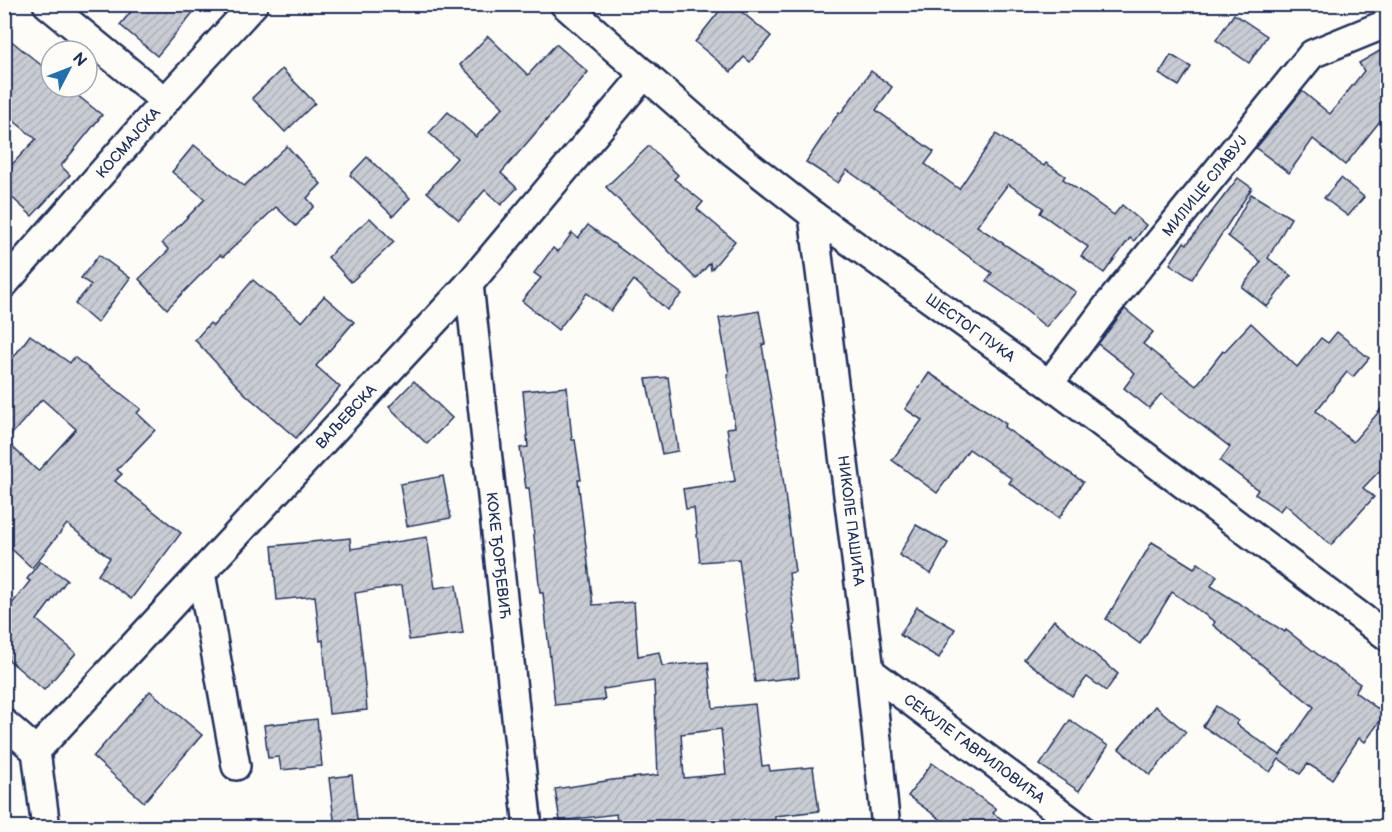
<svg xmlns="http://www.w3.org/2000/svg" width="1392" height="832" font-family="'Balsamiq Sans',sans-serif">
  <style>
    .building { fill: url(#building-hatch); stroke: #1b2f5e; stroke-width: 1.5; fill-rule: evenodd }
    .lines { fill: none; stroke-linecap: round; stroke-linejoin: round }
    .street-casing { stroke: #1b2f5e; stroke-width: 32 }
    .street { stroke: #fdfcf7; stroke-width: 27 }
    .labels { text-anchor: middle; stroke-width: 4.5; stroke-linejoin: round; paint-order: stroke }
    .street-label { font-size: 15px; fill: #1b2f5e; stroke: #fdfcf7 }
  </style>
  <defs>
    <pattern id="building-hatch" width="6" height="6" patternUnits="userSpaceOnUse" patternTransform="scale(1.5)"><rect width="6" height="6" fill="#c9ccd3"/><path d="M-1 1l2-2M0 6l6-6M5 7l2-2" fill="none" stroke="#acb0b8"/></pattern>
  </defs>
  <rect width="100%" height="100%" fill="#fdfcf7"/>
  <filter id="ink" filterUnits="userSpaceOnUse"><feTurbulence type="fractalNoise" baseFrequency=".0167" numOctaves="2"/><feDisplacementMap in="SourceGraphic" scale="12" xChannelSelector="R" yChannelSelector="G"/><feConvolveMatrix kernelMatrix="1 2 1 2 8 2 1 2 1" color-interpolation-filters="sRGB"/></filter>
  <g filter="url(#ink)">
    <!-- building -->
    <g class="building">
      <path d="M137 4H200L157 56 120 25Z"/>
      <path d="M725 4H732L771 36 750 62 744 57 731 72 695 42Z"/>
      <path d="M1234 14 1267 36 1249 63 1216 40Z"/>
      <path d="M4 35 51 73V87H67L102 115 61 166 70 175 32 216 4 190V173L36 139 4 113Z"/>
      <path d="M488 36 528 75 556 44 588 72 501 173 517 188 501 205 485 190 459 220 427 192 457 158 429 133 448 112 476 137 503 107 460 65Z"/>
      <path d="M1388 46V111L1345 165 1313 139 1289 173 1256 148 1302 91 1330 114 1364 71 1359 63Z"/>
      <path d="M1171 55 1191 67 1179 86 1159 74Z"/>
      <path d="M282 69 315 103 285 132 252 98Z"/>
      <path d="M871 71 892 87 876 110 934 152 925 164 959 189 996 134 1044 166 1046 163 1065 176 1063 179 1114 215 1122 205 1146 225 1134 241 1130 238 1104 273 1081 256 1088 247 1040 213 1043 208 1008 184 977 226 1076 292 1046 327 1012 299 986 281 992 273 847 170 838 183 806 162 839 112 841 113Z"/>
      <path d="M194 145 244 186 287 146 321 184 307 198 314 206 296 226 276 207 223 257 220 255 167 309 139 279 169 250 162 243 205 199 172 172Z"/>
      <path d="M649 146 678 175 674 179 703 202 697 209 735 241 711 270 710 263 696 279 606 187Z"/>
      <path d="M367 157 410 198 393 216 350 175Z"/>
      <path d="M1238 178 1252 188 1192 279 1170 264 1184 242 1187 244Z"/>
      <path d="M1341 178 1364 197 1348 216 1324 198Z"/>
      <path d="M1251 194 1291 218 1268 258 1291 276 1267 307 1242 287 1261 262 1228 236Z"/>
      <path d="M370 218 394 242 351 282 328 257 334 252 333 251Z"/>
      <path d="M588 225 644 266 682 294 667 310 634 280 611 311 587 293 558 330 522 301 541 278 534 273 553 248 558 252 572 233 578 238Z"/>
      <path d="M99 255 130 278 97 323 75 304 91 285 81 278Z"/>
      <path d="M253 280 302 322 324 296 354 322 316 366 340 387 296 438 244 393 195 340 210 323 213 326Z"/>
      <path d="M1125 309 1153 332 1143 344 1196 386 1223 351 1224 352 1251 323 1297 367 1321 338 1328 343 1337 332 1369 358 1353 377 1347 372 1316 411 1353 442 1388 401V462L1363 488 1374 497 1331 545 1285 504 1280 511 1255 494 1258 490 1220 461 1230 447 1161 394 1149 408 1124 388 1135 373 1098 344Z"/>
      <path d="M759 311 765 344 762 345 780 455 795 572 789 573 795 625H794L799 677 755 682 739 559 700 562 694 508 686 509 683 489 735 481 727 428 735 427 727 374H729L719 318Z"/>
      <path d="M30 335 70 363 74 357 141 409 137 413 155 430 117 470 122 474 115 481 181 533 131 599 98 575 110 558 67 524 32 568 4 542V370ZM42 399 76 429 38 471 6 441Z"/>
      <path d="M929 373 975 403 1006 424 1004 427 1083 482 1059 518 1009 483 1012 479 969 449 937 493 892 460 922 420 905 409Z"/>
      <path d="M668 377 678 451 662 454 646 379Z"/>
      <path d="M414 381 452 418 427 444 389 407Z"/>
      <path d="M567 387 572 440H575L581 480H578L593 605 634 602 638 656 659 652 662 666 708 662 713 708 755 704 762 766 769 765 770 771 813 767 819 811 775 816V820L707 828H618L616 814 560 821 555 789 612 780 658 775 654 681 603 689 605 700 555 705 543 593H540L529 488H526L520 448 528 447 523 391ZM721 729 726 774 684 778 681 734Z"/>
      <path d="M443 476 451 518 407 526 400 484Z"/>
      <path d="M916 525 948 543 931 574 899 555Z"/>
      <path d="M427 537 435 588 456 585 463 633 409 640 402 585 355 593 362 652 367 710 329 714 323 640 320 641 315 596 277 600 272 546 350 538 351 549Z"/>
      <path d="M1152 542 1194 568 1198 563 1217 576 1211 586 1285 632 1286 630 1325 660 1360 684 1355 692 1385 714 1365 742 1359 738 1332 779 1308 764 1300 774 1279 759 1270 772 1203 726 1216 706 1238 721 1236 724 1280 755 1314 707 1213 625 1215 622 1172 592 1140 644 1106 619Z"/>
      <path d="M40 561 67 580 37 620 76 653 44 690 4 656V614L30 581 27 579Z"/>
      <path d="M917 607 955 629 939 658 900 635Z"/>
      <path d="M1054 620 1118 674 1106 691 1087 677 1072 696 1024 659Z"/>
      <path d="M150 691 202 735 144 802 93 757Z"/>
      <path d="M1155 706 1186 732 1150 775 1119 749Z"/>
      <path d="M317 719 322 766 281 770 279 757 268 758 264 725Z"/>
      <path d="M1070 720 1108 746 1079 791 1040 765Z"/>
      <path d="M932 763 996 809 993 813 1015 828H953L908 796Z"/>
      <path d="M352 775 358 828H335L329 778Z"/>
    </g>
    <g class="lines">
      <!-- street casing -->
      <g class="street-casing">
        <g id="street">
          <path d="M47 4 165 101"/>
          <path id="s1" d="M564 4 734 153 813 215 1049 384 1388 637"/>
          <path id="s2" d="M813 215 870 671 886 828"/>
          <path id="s3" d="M4 284 165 101 254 4"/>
          <path id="s4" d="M469 284 528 828"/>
          <path id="s5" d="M1049 384 1108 305 1312 54 1388 23"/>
          <path d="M201 573 236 766"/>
          <path id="s6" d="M870 671 1081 828"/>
          <path d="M4 723 36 751 46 828"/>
          <path id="s7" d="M36 751 469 284 645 74"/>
        </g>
      </g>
      <!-- street -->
      <use href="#street" class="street"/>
    </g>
  </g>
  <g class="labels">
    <!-- street labels -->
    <g class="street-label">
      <text dy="5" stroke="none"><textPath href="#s3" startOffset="188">КОСМАЈСКА</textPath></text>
      <text dy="5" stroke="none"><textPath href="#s5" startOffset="252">МИЛИЦЕ СЛАВУЈ</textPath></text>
      <text dy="5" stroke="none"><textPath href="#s1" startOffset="520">ШЕСТОГ ПУКА</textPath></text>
      <text dy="5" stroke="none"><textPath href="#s7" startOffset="456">ВАЉЕВСКА</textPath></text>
      <text dy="5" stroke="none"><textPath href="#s2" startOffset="308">НИКОЛЕ ПАШИЋА</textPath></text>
      <text dy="5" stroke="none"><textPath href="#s4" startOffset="273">КОКЕ ЂОРЂЕВИЋ</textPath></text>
      <text dy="5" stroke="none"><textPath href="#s6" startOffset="130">СЕКУЛЕ ГАВРИЛОВИЋА</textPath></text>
    </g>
  </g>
  <!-- margin -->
  <rect width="1392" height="832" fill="none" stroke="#fdfcf7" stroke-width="24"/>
  <rect x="12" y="12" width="1368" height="808" fill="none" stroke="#1b2f5e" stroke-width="2" filter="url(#ink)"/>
  <!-- north arrow -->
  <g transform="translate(69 69) rotate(48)"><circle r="28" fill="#fdfcf7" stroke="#a3aaba" stroke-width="1.5"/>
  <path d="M0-4.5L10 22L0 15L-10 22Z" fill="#1f6fb2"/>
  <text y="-9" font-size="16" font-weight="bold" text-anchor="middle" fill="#1b2f5e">N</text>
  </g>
</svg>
